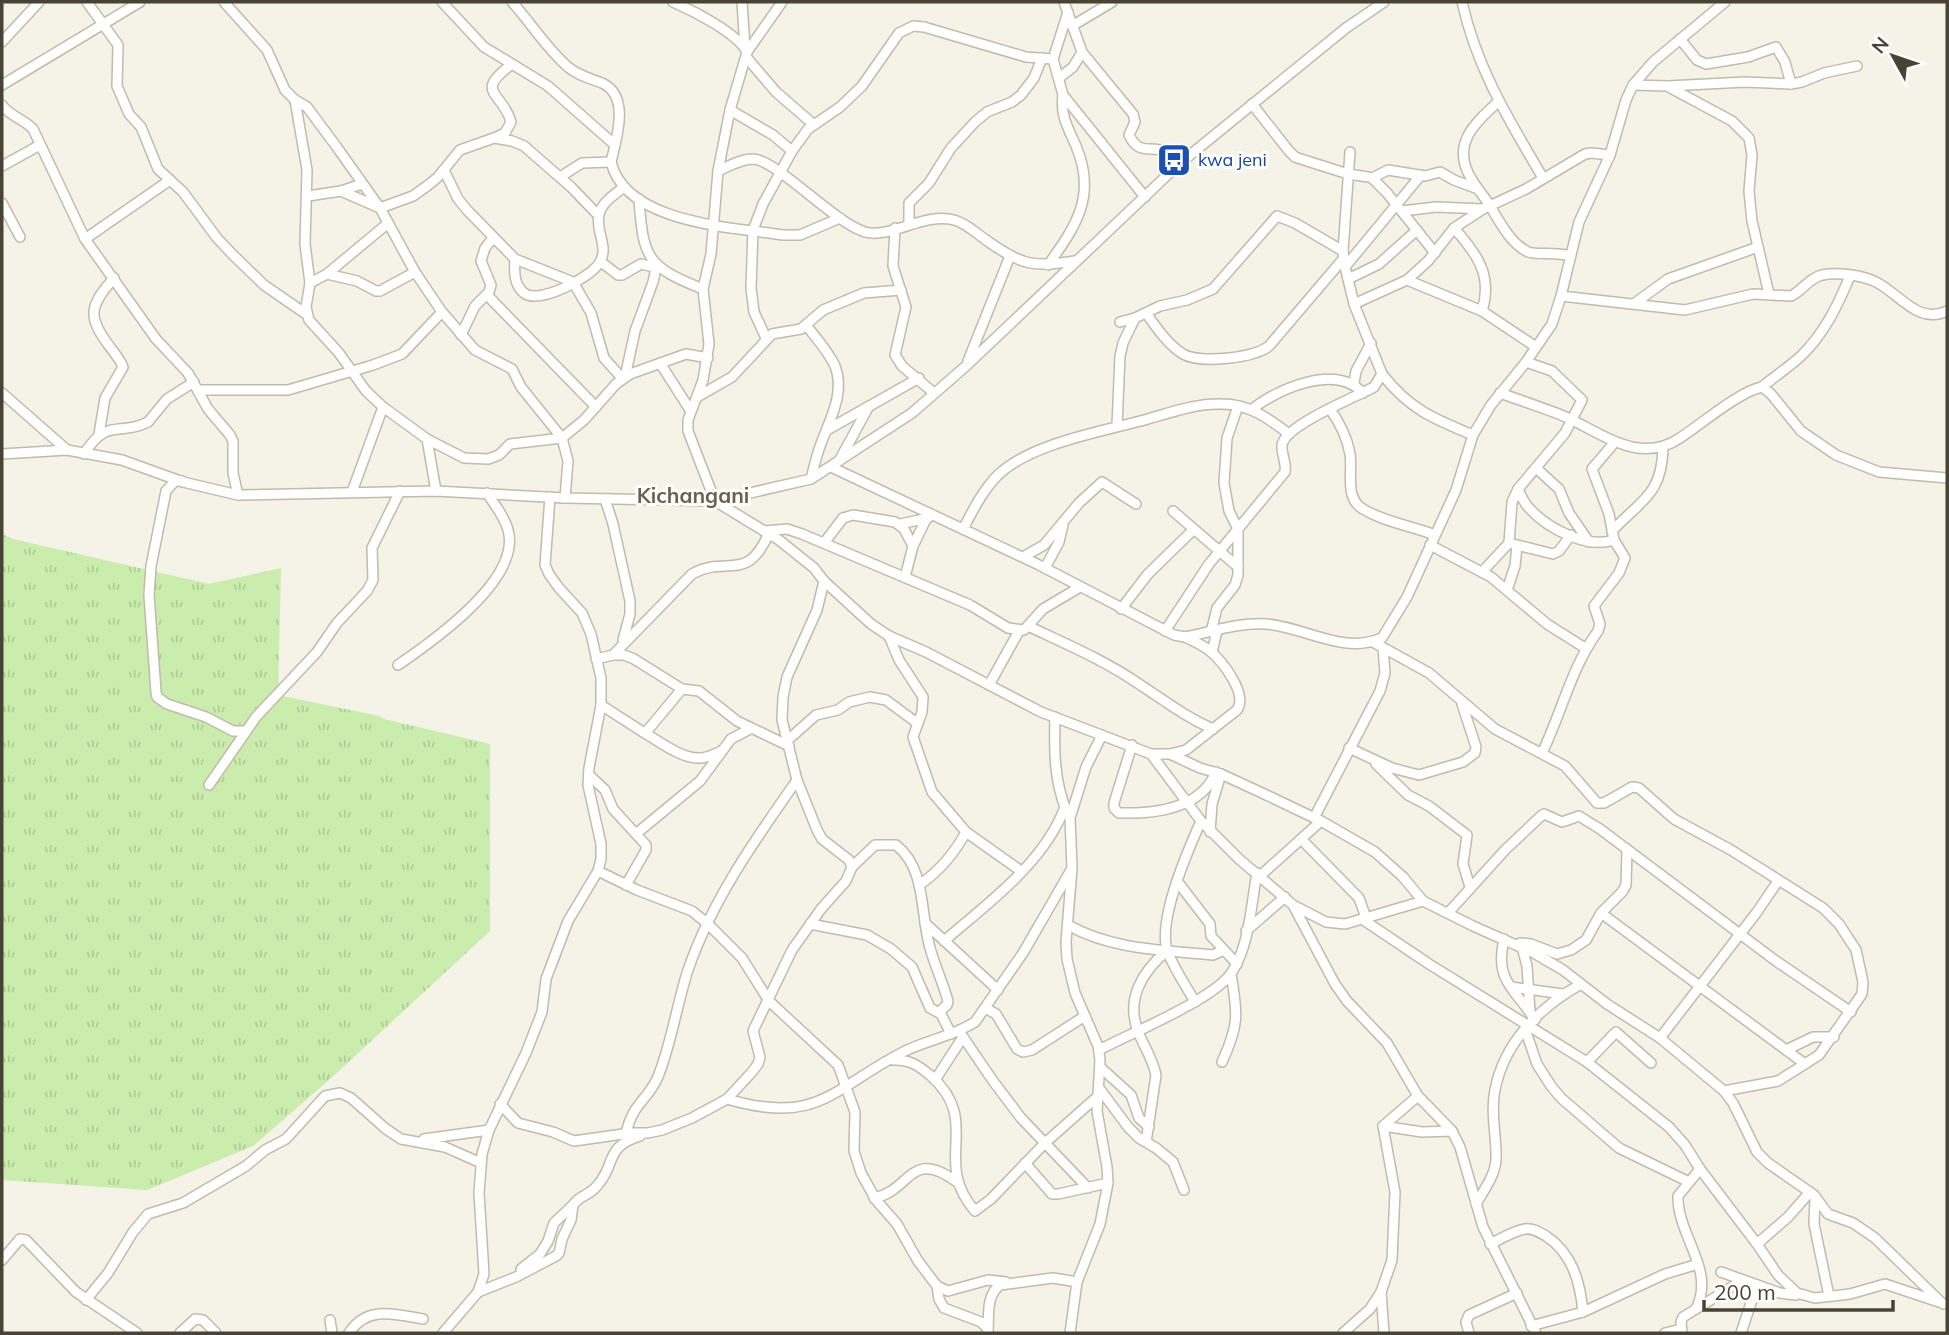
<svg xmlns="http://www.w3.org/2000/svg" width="1949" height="1335" font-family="Mulish,sans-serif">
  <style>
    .grass { fill: url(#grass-tufts) }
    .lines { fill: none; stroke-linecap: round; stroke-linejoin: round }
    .minor-casing { stroke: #c1bba9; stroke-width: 12 }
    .minor { stroke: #fff; stroke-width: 9 }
    .labels { text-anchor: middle; stroke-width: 6; stroke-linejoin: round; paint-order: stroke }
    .transit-label { font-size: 18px; fill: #164399; stroke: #fff; text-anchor: start }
    .quarter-label { font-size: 21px; font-weight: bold; fill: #6c624b; stroke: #fff }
  </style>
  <defs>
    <pattern id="grass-tufts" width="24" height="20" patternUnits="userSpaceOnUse" patternTransform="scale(1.75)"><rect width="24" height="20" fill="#caecac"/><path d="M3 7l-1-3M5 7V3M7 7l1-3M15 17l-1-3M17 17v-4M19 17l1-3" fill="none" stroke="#afcc95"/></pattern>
  </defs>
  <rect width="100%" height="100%" fill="#f5f2e7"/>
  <!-- grass -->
  <path class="grass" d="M2 534 13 539 209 584 281 568 278 695 379 716 384 719 490 744V931L329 1080 253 1146 147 1190 2 1180Z"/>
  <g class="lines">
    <!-- minor casing -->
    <g class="minor-casing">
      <g id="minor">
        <path d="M87 2 118 45 117 86 129 114 141 127 158 169 183 192 217 238 232 254 264 285 306 314"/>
        <path d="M224 2 267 50 285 90 295 100 307 107 336 146 380 208 415 272 442 312 475 350 512 369 521 387 562 438 568 461 565 498"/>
        <path d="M442 2 484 47 548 86 615 145"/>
        <path d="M512 2C531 23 546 48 568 67 579 76 589 78 602 83 631 96 616 140 611 162 626 224 733 227 783 235H800L840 218"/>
        <path d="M742 2 745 48"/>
        <path d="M1462 2C1477 69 1509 120 1543 178"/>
        <path d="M1068 12 1053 59 1063 95 1145 197"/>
        <path d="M1072 26 1112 2"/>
        <path d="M1680 39 1697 60 1706 64 1748 57 1776 47 1785 62 1791 84"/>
        <path d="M2 42 39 2"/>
        <path d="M747 52 782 2"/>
        <path d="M1082 52 1133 114 1135 122 1129 135C1139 156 1150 145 1166 152 1172 154 1175 159 1179 164"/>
        <path d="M747 58 776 92 813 124"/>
        <path d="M1059 78 1073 67 1082 52 1064 2"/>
        <path d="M2 85 140 2"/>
        <path d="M1633 85 1667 86 1732 121 1749 138 1752 155 1749 191 1752 221 1769 294"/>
        <path d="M1668 86 1745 82 1791 84 1802 82 1824 73 1857 66"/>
        <path d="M295 100 307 170 305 244 310 283 306 307 309 320 339 353 366 391 383 407 427 439 436 491"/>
        <path d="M1498 102C1474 124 1450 145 1472 180 1477 189 1485 197 1490 206 1500 222 1510 243 1528 252 1536 255 1557 252 1570 256"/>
        <path d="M1252 104 1289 151 1295 157 1304 160 1348 174 1368 177 1372 178 1388 170 1425 176 1440 172 1454 180 1478 189"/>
        <path d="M2 105C9 116 24 119 33 129L85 239 156 339 188 373 208 409 230 435 233 441V473L238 495"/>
        <path d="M730 110 773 135 792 151"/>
        <path d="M494 138 505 133 511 122C503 92 473 93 511 65"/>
        <path d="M2 166 40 145"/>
        <path d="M444 170 458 199 468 211 515 259 573 282 591 313 604 358 622 378"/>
        <path d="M718 171C729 166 741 159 753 159 777 160 833 222 865 232 890 239 924 212 954 220 966 223 976 233 986 240 1021 265 1033 268 1075 261"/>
        <path d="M560 177 582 163 611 162"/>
        <path d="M1372 178 1387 193 1435 253"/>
        <path d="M341 191 380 208 413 196 427 186 437 178 460 150 494 138 512 141 524 146 571 187 598 215"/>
        <path d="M308 196 341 191 362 184"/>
        <path d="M639 199C643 258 647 267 703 289"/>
        <path d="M2 203 20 237"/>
        <path d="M1402 211 1436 207 1483 209"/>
        <path d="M909 224V203L929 183 951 148 975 122 987 112 1012 102 1021 95 1034 78 1042 58"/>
        <path d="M895 228 893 266 906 307 895 355 902 366 934 393"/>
        <path d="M1454 228C1477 254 1493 275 1482 311"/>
        <path d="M85 239 170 180"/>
        <path d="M515 259C514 272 514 285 524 293 539 305 592 277 600 262 609 247 595 230 599 215 601 203 615 194 624 187"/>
        <path d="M601 262 618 275H622L641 264 658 268"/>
        <path d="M1048 265C1076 226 1097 196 1076 146 1068 128 1060 115 1063 95"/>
        <path d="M1345 267 1421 175"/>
        <path d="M327 274 357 281 376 291H380L415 272"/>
        <path d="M1348 279 1379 264 1417 230"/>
        <path d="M1407 280 1482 311 1536 347"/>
        <path d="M310 283 327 274 387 224"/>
        <path d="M487 295 596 407"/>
        <path d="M1561 296 1685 310 1753 294 1791 296C1802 291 1809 278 1822 275 1837 272 1862 275 1876 282 1900 294 1918 325 1947 311"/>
        <path d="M1635 303 1668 279 1758 247"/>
        <path d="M1354 304 1407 280 1428 261 1454 228 1483 209 1526 189 1585 154 1591 153 1610 155"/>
        <path d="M1146 313C1156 327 1168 345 1183 354 1200 364 1255 358 1269 346L1344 258"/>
        <path d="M1120 322 1135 318 1160 306 1187 300 1213 289 1277 216 1295 223 1343 251"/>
        <path d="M806 325C816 338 828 351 835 366 845 392 831 417 822 441 817 453 814 466 811 479"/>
        <path d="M461 335 475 306 489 292 491 285 481 261 485 248 493 238"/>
        <path d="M766 338 754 312 751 288 753 230 763 204 792 151 808 129 840 107 862 86 899 33 913 26 924 27 1026 57 1053 59"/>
        <path d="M968 361 1010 256"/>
        <path d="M660 363 690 410"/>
        <path d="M1382 374C1409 409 1434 419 1473 435"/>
        <path d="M625 377 635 331 653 282 656 268"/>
        <path d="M1354 383 1356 371 1371 343"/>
        <path d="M1762 387C1774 377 1789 367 1801 356 1824 334 1838 305 1850 276"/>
        <path d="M198 390H288L373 365 402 354 442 312"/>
        <path d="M2 393 67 450"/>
        <path d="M1500 393C1522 401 1544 408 1566 417 1603 434 1640 465 1680 438 1700 425 1740 391 1762 387L1771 394 1801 431 1836 455 1879 472 1947 478"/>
        <path d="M697 397 732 377 772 334 801 329 823 310 864 293 901 290"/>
        <path d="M1252 409C1279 389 1335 363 1363 393"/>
        <path d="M1330 409C1340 423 1347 437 1350 454 1353 472 1344 498 1363 509 1384 522 1412 526 1435 535"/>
        <path d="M1117 426 1120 356 1123 343 1135 318"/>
        <path d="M827 430 919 378"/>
        <path d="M99 434 105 398 123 367C120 359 115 354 110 347 87 317 89 306 114 278"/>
        <path d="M427 439 464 458 488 459 499 455 510 444 562 438 584 420 616 384 630 374 686 354 708 358"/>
        <path d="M2 454 67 450 122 460 183 482 238 495 436 491 565 498 715 501 811 479 912 413 966 366 1179 164 1346 28 1384 2"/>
        <path d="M84 454C108 416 119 437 148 422L167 399 194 382"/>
        <path d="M839 461 869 406"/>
        <path d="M831 467 1037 564 1174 635 1185 637C1211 632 1239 622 1266 624 1306 627 1342 655 1382 638L1407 597 1456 490 1473 435 1491 405 1526 362 1552 324 1561 296 1579 222 1610 155 1626 100 1633 85 1653 62 1725 2"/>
        <path d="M1536 468 1559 489 1569 513 1589 542"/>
        <path d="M182 481H175L166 491 151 566 149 595 156 692 157 697 167 704 206 717 233 731H246"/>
        <path d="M1518 489C1521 496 1524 503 1529 508 1548 529 1587 549 1614 540"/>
        <path d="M352 492 383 407"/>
        <path d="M605 499 613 524 630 601V614L623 640"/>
        <path d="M1173 511 1238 567"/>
        <path d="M900 524 928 518"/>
        <path d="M963 529C973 510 983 490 998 475 1031 443 1105 431 1148 419 1172 412 1197 403 1222 404 1249 404 1268 418 1289 434"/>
        <path d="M765 531 787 529 802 534 970 605 1008 628 1024 630 1043 609 1080 587"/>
        <path d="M1612 531C1641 500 1662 495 1663 448"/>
        <path d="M824 543 843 518 853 515 895 522 904 529 913 546"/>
        <path d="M1509 543 1512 502 1518 489 1565 433 1582 400 1552 371 1526 362"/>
        <path d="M1430 545 1491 577 1547 624 1585 648"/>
        <path d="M1023 557 1044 545 1079 503 1102 482 1136 504"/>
        <path d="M1045 568 1059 542 1063 525"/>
        <path d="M1482 572 1509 543 1553 554 1559 551 1571 535"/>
        <path d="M905 577 913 546 929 513"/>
        <path d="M824 581 871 624 889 636 926 652 1041 712 1151 754 1201 821 1239 859 1293 905 1326 922 1345 924 1423 901 1473 926 1534 953 1563 970 1607 1004 1660 1038 1724 1091 1733 1103 1757 1152 1768 1163 1814 1195 1828 1214 1853 1223 1875 1238 1943 1304"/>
        <path d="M1507 590 1515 566 1517 546"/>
        <path d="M1121 609 1148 574 1193 530"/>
        <path d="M1028 626C1066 644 1104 660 1139 684 1165 701 1184 716 1213 729"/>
        <path d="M1165 631 1209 564 1285 472C1287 463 1281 454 1282 445 1285 425 1356 397 1374 387L1382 374 1354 304 1345 267 1343 251 1350 152"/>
        <path d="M1211 632 1217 608 1235 585 1238 575V529L1229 511 1224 483 1227 438 1238 406"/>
        <path d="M889 636 899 660 923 697 922 712 913 737 932 792 966 832 1021 871"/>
        <path d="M1373 642 1429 673 1495 729 1565 766 1597 803H1604L1632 787 1639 788 1674 819 1731 850 1823 908 1839 924 1856 950 1863 982 1862 994 1819 1055 1778 1081 1724 1091"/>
        <path d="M1212 652 1217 631"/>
        <path d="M613 655 692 574C728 554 746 585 769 533"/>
        <path d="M596 659 613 655H624L634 659 682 689 699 691 737 721 789 746"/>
        <path d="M398 665C433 641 522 579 508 530 505 517 494 504 487 493"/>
        <path d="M989 685 1019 631"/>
        <path d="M601 705 643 732 647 731 682 689"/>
        <path d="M1055 717C1054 750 1054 782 1067 812"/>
        <path d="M643 732C659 741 681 759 700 758 707 758 715 754 721 751"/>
        <path d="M788 740 816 715 838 710 849 702 870 697 886 700 917 723"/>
        <path d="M1132 745 1114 803V808L1119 813C1154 814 1201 809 1216 772"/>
        <path d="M1349 748 1392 768 1419 775 1463 762 1475 753 1476 747 1462 704"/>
        <path d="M1542 753C1562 712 1571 668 1598 631L1600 624 1594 606 1619 573 1625 558 1614 540 1609 514 1592 469 1614 443"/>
        <path d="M1151 754H1170L1186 750 1237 710C1248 694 1223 662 1210 651 1203 645 1193 641 1185 637"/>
        <path d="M1170 754 1200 768 1221 774 1260 792 1321 821 1375 852 1403 877 1423 901"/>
        <path d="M1376 764 1408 795 1429 806 1467 835 1463 864 1470 887"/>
        <path d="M589 775 605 790 613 809 646 845V850L626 885"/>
        <path d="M209 785 256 717 317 652 337 623 367 591 373 580 372 548 400 491"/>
        <path d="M1314 818 1380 691 1385 673 1383 648"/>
        <path d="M1210 832 1212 804 1221 774"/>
        <path d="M637 833 700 781 731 739 750 729"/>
        <path d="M1301 839 1359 898 1366 918"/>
        <path d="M852 867 875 845H896C927 869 920 915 930 948 935 966 943 983 948 1001L947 1005 939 1012"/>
        <path d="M598 871 637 890 692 911 708 924 742 958 769 1001 838 1065 855 1112 854 1151 861 1173 876 1200 897 1224 918 1261 937 1286 939 1299 944 1308 981 1322 988 1329"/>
        <path d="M1260 876 1321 821"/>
        <path d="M1177 881 1210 924 1211 936 1237 964"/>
        <path d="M919 885C940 871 954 854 966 832"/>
        <path d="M1294 907 1335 984 1347 1001 1387 1043 1418 1096 1452 1131 1460 1147 1483 1227 1536 1333"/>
        <path d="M1448 913 1505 850 1541 816 1544 814 1562 822 1579 816 1600 829 1776 961 1851 1012"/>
        <path d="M1601 913 1805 1064"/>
        <path d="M1362 919 1429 964 1587 1062 1669 1127 1685 1145 1700 1169 1757 1244 1778 1275 1797 1293 1815 1298 1850 1294 1885 1284 1939 1302"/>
        <path d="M925 923 998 990"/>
        <path d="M810 924 867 935 891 949 912 967 930 1008 941 1014 951 1034"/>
        <path d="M1068 925C1112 950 1164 950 1213 955L1224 950"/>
        <path d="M1246 931 1285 897"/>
        <path d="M1504 939C1494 982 1515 988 1535 1020"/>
        <path d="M944 941C988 903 1044 863 1065 807"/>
        <path d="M1520 943 1531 944 1557 954 1571 950 1586 940 1601 913 1622 892 1626 885 1627 849"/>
        <path d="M1522 947 1527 966 1530 1012"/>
        <path d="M1511 987 1563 994"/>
        <path d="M1195 1002C1186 986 1175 970 1168 953 1156 922 1188 850 1201 821"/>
        <path d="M985 1008 996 1014 1017 1049 1023 1052 1032 1050 1085 1016"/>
        <path d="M1525 1029 1537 1064 1551 1086 1561 1098 1619 1148 1689 1182"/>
        <path d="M959 1031 993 1081 1021 1118 1088 1188"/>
        <path d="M1660 1038 1757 912 1778 881"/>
        <path d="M1099 1050C1131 1033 1215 999 1232 972 1250 944 1251 904 1257 873"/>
        <path d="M1786 1050 1813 1037H1834"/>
        <path d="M892 1060C909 1059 918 1065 931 1076 983 1122 931 1161 975 1211L991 1199 1045 1143 1098 1096"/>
        <path d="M1222 1062C1239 1025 1238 1014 1231 974"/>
        <path d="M1587 1062 1616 1032 1651 1063"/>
        <path d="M1100 1067 1131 1095 1139 1118 1149 1127"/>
        <path d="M935 1080 963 1037"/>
        <path d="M1099 1088 1128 1127 1139 1138 1156 1148 1173 1162 1184 1190"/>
        <path d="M727 1099C819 1126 832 1088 905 1051 928 1040 953 1036 975 1022L1023 953 1071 870"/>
        <path d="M500 1104 518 1123 553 1132 574 1141 630 1133H648L662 1130 692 1118 727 1099 752 1072 758 1064 760 1057 753 1031 792 950 821 909 846 881 852 867 849 860 822 839 817 830 797 780 782 720 783 697 787 677 817 610 824 581 814 568 779 540 715 501 688 431V420L703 380 709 344 703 289 711 254 718 171 730 110 747 52C737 33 694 11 673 2"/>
        <path d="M1383 1126 1422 1132 1452 1131"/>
        <path d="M626 1134C632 1102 651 1098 659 1074 672 1040 677 1004 688 970 712 900 755 840 797 780"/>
        <path d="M424 1139 489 1130"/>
        <path d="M1146 1142 1156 1075C1153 1060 1145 1048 1139 1034 1125 1001 1141 972 1167 951"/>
        <path d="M1025 1163 1052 1194H1058L1108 1183"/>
        <path d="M874 1198C911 1191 910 1147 957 1182"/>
        <path d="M1815 1198 1814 1224 1829 1296"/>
        <path d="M1476 1204C1483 1191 1495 1176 1496 1160 1497 1137 1490 1113 1495 1090 1504 1042 1540 1007 1581 984"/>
        <path d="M1490 1244C1501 1239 1513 1231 1525 1229 1533 1228 1539 1232 1546 1236 1572 1253 1580 1281 1583 1312"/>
        <path d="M1757 1244 1788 1217 1810 1192"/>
        <path d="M2 1260 20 1239 26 1240 76 1292 137 1333"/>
        <path d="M521 1269 540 1254 548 1241 554 1223 573 1205"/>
        <path d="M1721 1272 1780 1293 1796 1295"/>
        <path d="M937 1286 948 1291 988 1280 1006 1282"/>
        <path d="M478 1292 516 1277 556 1256 559 1253 562 1239 571 1220 573 1205C579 1196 589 1195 595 1188 617 1166 603 1147 640 1136"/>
        <path d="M1381 1292 1384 1333"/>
        <path d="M86 1300 108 1273 133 1232 148 1214 183 1203 246 1166 265 1150 286 1139 325 1096 340 1093 351 1098 386 1129 401 1139 445 1147 481 1163"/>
        <path d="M1696 1309C1716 1269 1677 1236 1678 1196L1700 1169"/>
        <path d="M330 1320 332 1333"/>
        <path d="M1531 1326 1583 1312 1665 1274 1698 1264"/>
        <path d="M988 1331C989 1315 986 1295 1000 1285L1053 1278 1077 1282"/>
        <path d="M180 1333 195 1319 203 1320 216 1333"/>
        <path d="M349 1333C367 1305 395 1314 423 1319"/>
        <path d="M443 1333 478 1292 484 1274 479 1193 482 1154 489 1130 526 1053 542 1012 546 979 568 921 598 871 601 859V844L588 785 589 768 601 705V678L591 634 582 613 559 588 549 574 545 565 550 497"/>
        <path d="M1070 1333 1077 1282 1100 1224 1108 1183 1107 1167 1097 1111 1100 1060 1098 1046 1075 993 1067 959 1066 942 1072 868 1070 818 1086 767 1102 735"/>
        <path d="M1343 1333 1370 1309 1381 1292 1392 1260 1395 1192 1383 1126 1418 1096"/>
        <path d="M1469 1333 1466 1322 1469 1315 1517 1293"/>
        <path d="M1665 1333 1681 1329"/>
        <path d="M1682 1333 1681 1322 1683 1317 1743 1280"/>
        <path d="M1741 1333 1757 1285"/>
      </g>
    </g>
    <!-- minor -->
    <use href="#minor" class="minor"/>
  </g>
  <!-- icons -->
  <defs>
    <g id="bus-square" transform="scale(1.75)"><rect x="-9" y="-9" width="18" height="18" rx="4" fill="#1a4fb4" stroke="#fff"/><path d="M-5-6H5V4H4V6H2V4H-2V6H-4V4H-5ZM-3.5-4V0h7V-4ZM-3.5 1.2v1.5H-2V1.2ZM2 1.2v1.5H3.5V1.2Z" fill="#fff"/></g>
  </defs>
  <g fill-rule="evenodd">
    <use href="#bus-square" x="1174" y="160"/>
  </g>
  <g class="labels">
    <!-- transit labels -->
    <g class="transit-label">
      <text x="1198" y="166">kwa jeni</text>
    </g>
    <!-- quarter labels -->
    <g class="quarter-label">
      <text x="693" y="503">Kichangani</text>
    </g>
  </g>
  <!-- border -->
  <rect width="1949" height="1335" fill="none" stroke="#484335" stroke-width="7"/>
  <!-- north arrow -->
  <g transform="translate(1893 56) rotate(310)" stroke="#ffffff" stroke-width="5" paint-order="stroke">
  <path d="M0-5L12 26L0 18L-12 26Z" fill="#484335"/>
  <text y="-10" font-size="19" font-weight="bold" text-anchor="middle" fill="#484335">N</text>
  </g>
  <!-- scale -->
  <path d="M1704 1300v10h189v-10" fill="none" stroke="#484335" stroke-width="3.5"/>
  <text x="1714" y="1300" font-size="21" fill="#484335" stroke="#ffffff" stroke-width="5" paint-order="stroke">200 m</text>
</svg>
